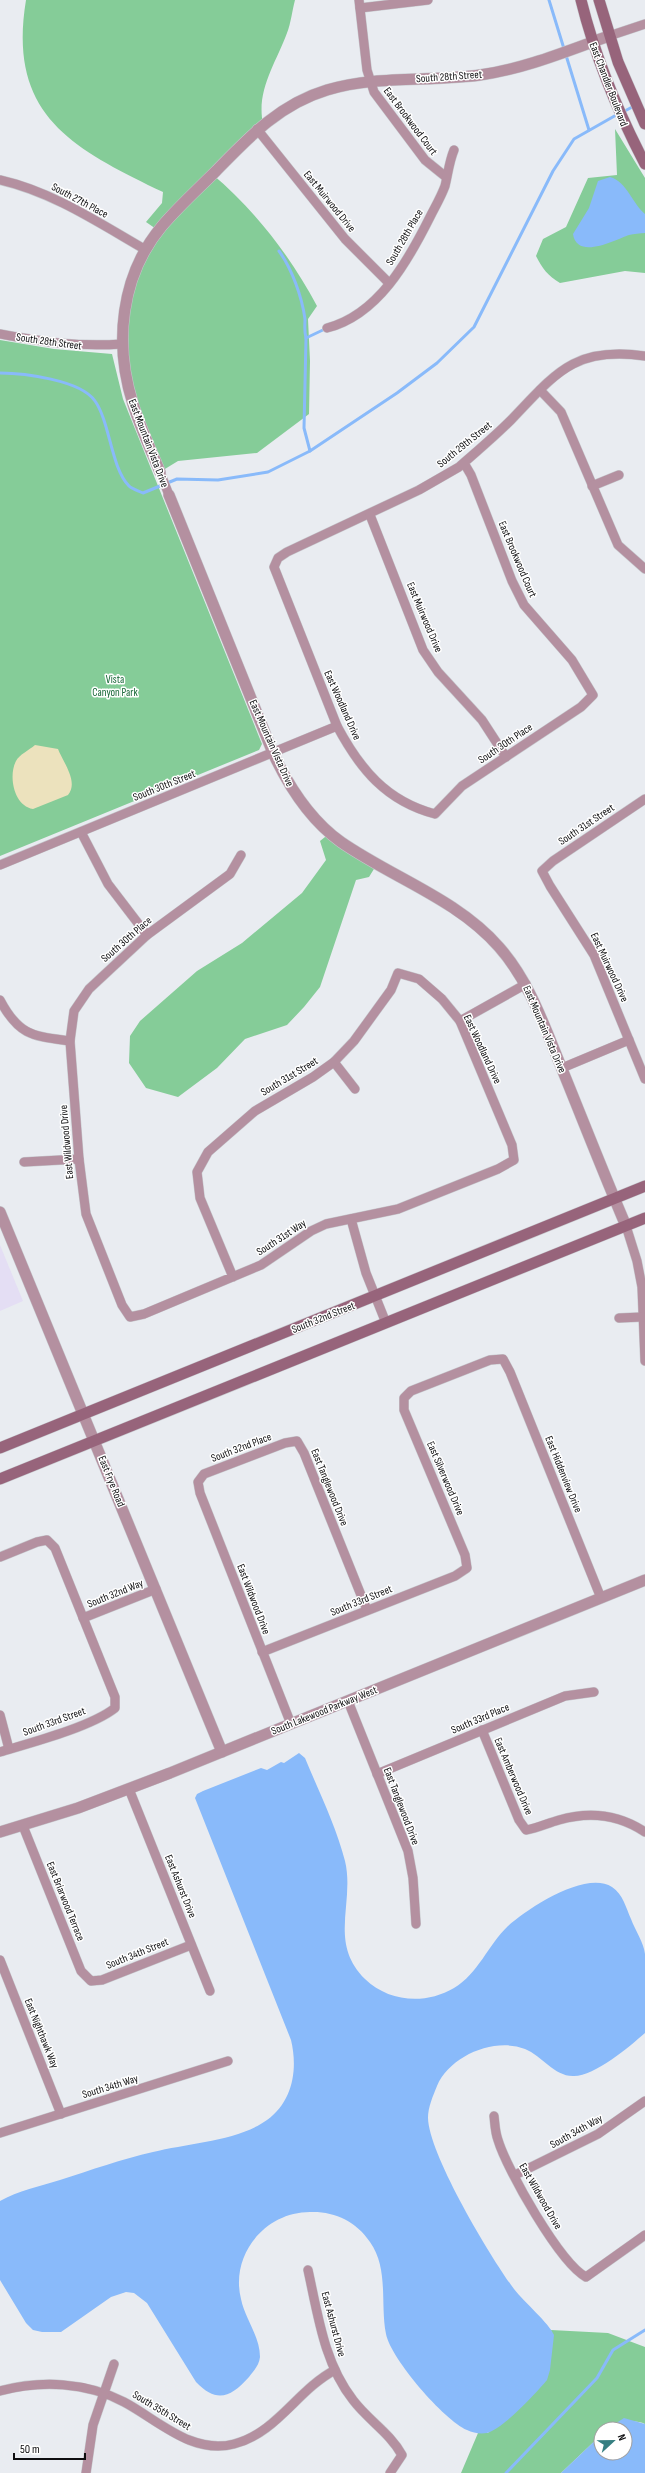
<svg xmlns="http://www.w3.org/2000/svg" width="645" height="2473" font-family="'Sofia Sans Condensed',sans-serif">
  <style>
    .education { fill: #e4def4 }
    .green { fill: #85cc98 }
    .sand { fill: #ece2bd }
    .water { fill: #89bafa }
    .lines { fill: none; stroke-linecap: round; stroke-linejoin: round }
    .stream { stroke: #89bafa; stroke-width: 3 }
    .minor-casing { stroke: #c6c8cd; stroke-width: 10 }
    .tertiary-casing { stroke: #c6c8cd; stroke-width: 12 }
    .secondary-casing { stroke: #c6c8cd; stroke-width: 12 }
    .minor { stroke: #b490a0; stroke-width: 9 }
    .tertiary { stroke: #b490a0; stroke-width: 11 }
    .secondary { stroke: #97647b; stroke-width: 11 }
    .labels { text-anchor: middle; stroke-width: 3; stroke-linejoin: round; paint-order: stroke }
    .street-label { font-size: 11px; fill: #0e0e10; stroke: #fff }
    .park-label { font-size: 11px; fill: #156635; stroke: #fff }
  </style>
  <rect width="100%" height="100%" fill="#e9ecf1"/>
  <!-- education -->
  <path class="education" d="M0 1245 23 1301 0 1311Z"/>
  <!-- green -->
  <g class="green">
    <path d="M26 0H295C292 11 291 23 287 33 276 63 256 90 263 124L212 174C255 210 291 257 317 306L308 319 310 361 309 414 257 453 178 461 160 472 124 369 127 297 159 231 146 222 162 203 163 192C72 148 7 115 26 0Z"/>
    <path d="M615 129 645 178V273L625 271 560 283C548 276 542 268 536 256L543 239 566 227 588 178 617 175Z"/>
    <path d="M0 340 54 349 112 354 123 399 262 744 259 750 0 856Z"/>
    <path d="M330 833 377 864 369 877 356 880 320 987 304 1007 287 1025 245 1039 217 1068 178 1097 146 1088 129 1063 130 1036 140 1021 197 971 242 943 302 893 326 860 320 841Z"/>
    <path d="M551 2330 608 2333 645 2347V2424C636 2419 614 2421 607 2429H601V2435L561 2473H461L478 2433H488L553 2340Z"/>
  </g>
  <!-- sand -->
  <path class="sand" d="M35 745 58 749C63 762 79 782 68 795L33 809C14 806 8 776 16 761 19 755 29 750 35 745Z"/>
  <!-- water -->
  <g class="water">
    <path d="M610 177C627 182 632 203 645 214V233C640 233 634 234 629 235 617 239 577 261 573 234L589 208 598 181Z"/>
    <path d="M299 1753 305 1758C319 1792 336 1826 345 1861 355 1903 328 1942 365 1979 389 2002 425 2005 454 1988 478 1974 488 1945 508 1926 528 1908 586 1870 612 1887 623 1894 626 1908 631 1919 635 1930 644 1943 645 1954 645 1980 645 2007 645 2033 629 2047 595 2076 574 2076 555 2077 542 2056 525 2049 494 2037 450 2056 437 2086 433 2096 428 2107 428 2118 429 2155 491 2258 514 2289 524 2302 549 2323 554 2335L550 2370 547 2380C536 2393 503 2429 487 2433 480 2434 473 2433 467 2430 444 2420 391 2359 386 2334 380 2304 389 2269 370 2242 356 2221 334 2211 310 2212 265 2212 230 2255 241 2299 245 2319 260 2336 260 2357 259 2366 254 2370 249 2377 231 2397 217 2404 196 2382L147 2303 134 2293 126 2292 111 2297 61 2332H42L33 2330 26 2323 0 2280V2201C18 2191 40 2186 60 2180 91 2170 122 2159 153 2152 188 2143 238 2141 267 2120 293 2101 298 2069 291 2040L195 1798 197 1794 203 1791 261 1768 267 1770 281 1762 284 1763Z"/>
    <path d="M624 2418 645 2424V2473H561L601 2435V2453H625V2429H607Z"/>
  </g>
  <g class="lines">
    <!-- stream -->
    <g class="stream">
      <path d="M549 0 589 130"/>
      <path d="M623 112 634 106"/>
      <path d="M279 251C292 269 302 297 305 319 305 326 304 331 306 338"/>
      <path d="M0 373C23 373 81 380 95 401 110 422 111 468 129 486 132 489 139 491 143 493L177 479 218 480 268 472 310 451 397 393 437 363 474 327 553 171 574 139 618 114"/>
      <path d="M310 451 304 428 306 338 325 329"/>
      <path d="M506 2473 597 2378 613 2350 645 2330"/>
    </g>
    <!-- minor casing -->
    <g class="minor-casing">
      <g id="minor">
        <path d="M359 0 367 70 374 92 425 160 446 177"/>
        <path d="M360 8 428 0"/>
        <path d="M609 36 645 24"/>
        <path d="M257 129 345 239 389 283"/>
        <path d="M0 180C53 192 99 223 146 250"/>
        <path d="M327 328C378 315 408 261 430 217 435 207 441 197 445 186 448 174 449 162 454 150"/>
        <path d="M0 334C44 342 77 347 122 344"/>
        <path d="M540 390 561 412 618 545 645 569"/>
        <path d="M464 463 471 475 512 581 524 605 572 660 593 695 581 707 462 786 435 814C386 801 360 769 337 726L274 567 278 558 287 552 419 490 459 467C476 452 494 437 511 420 556 373 574 346 645 356"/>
        <path d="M160 472 169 495"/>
        <path d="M592 486 619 475"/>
        <path d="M370 515 423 650 438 672 482 720 506 757"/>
        <path d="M645 799 553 861 542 871 550 886 594 955 645 1079"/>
        <path d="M81 832 108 884 147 935"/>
        <path d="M0 865 337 726"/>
        <path d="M0 1000C19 1036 33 1036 70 1041"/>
        <path d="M460 1021 526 984"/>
        <path d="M334 1062 355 1089"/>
        <path d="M562 1068 629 1040"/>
        <path d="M24 1162 79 1159"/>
        <path d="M351 1219 366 1273 386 1323"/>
        <path d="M626 1226 637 1261 642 1287 645 1361"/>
        <path d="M233 1277 200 1198 197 1172 208 1152 255 1111 313 1077 334 1062 354 1041 391 990 398 973 419 979 442 999 460 1021 512 1145 514 1160 498 1169 398 1209 326 1224 311 1231 261 1265 144 1314 130 1317 122 1305 86 1214 79 1159 70 1041 74 1011 89 989 147 935 230 874 241 855"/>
        <path d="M619 1318 642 1317"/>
        <path d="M0 1557 37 1542 47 1540 55 1548 115 1697V1708C91 1727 30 1743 0 1752"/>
        <path d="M83 1618 156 1589"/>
        <path d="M262 1652 455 1576 467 1568 465 1555 404 1410V1398L411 1391 490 1360 503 1359 510 1372 601 1598"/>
        <path d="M348 1701 408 1851 413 1878 416 1924"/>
        <path d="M0 1715 9 1749"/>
        <path d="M291 1724 200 1493 198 1482 204 1474 285 1443 297 1441 304 1453 367 1610"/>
        <path d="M482 1730 519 1820 526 1830C538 1828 548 1823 559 1820 590 1811 618 1814 645 1832"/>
        <path d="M377 1774 565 1696 594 1692"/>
        <path d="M129 1789 210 1991"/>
        <path d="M23 1826 81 1971 91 1981 102 1980 191 1945"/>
        <path d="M0 1960 61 2114"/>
        <path d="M494 2116C495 2124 495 2132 498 2140 507 2170 560 2263 586 2277L645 2235"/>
        <path d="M0 2133 228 2061"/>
        <path d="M515 2175 598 2134 645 2101"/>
        <path d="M308 2270C318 2315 324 2363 353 2400 368 2420 390 2433 402 2455L390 2473"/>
        <path d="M0 2391C41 2380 86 2382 124 2402 158 2420 192 2455 234 2444 277 2433 297 2390 335 2370"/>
        <path d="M86 2473 93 2425 114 2364"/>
      </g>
    </g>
    <!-- tertiary casing -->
    <g class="tertiary-casing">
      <g id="tertiary">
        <path d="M160 472C151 450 140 427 133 404 114 344 120 276 162 226 179 206 198 189 216 171 249 137 280 104 327 90 377 75 428 82 480 75 524 69 567 51 609 36"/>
        <path d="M169 495 273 753C289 787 310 820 341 842 393 878 457 899 499 947 529 981 543 1023 560 1064 582 1118 603 1172 626 1226"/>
        <path d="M0 1212 222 1752"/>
        <path d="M0 1832 78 1808 170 1773 645 1580"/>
      </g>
    </g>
    <!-- secondary casing -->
    <g class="secondary-casing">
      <g id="secondary">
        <path d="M581 0C595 57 618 112 645 164"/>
        <path d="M599 0 618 62 645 124"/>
        <path d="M0 1448 645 1186"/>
        <path d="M0 1479 645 1218"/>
      </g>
    </g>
    <!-- minor -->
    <use href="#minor" class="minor"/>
    <!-- tertiary -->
    <use href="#tertiary" class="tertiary"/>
    <!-- secondary -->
    <use href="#secondary" class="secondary"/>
  </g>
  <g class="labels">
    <!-- street labels -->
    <g class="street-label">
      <text transform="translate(449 76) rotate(-4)" y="4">South 28th Street</text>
      <text transform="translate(609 84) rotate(69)" y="4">East Chandler Boulevard</text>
      <text transform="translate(411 121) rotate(53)" y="4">East Brookwood Court</text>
      <text transform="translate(80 200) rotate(28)" y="4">South 27th Place</text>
      <text transform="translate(330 201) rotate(51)" y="4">East Muirwood Drive</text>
      <text transform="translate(404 237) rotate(-60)" y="4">South 28th Place</text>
      <text transform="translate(49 341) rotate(8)" y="4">South 28th Street</text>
      <text transform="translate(149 443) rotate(69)" y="4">East Mountain Vista Drive</text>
      <text transform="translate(464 444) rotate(-39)" y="4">South 29th Street</text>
      <text transform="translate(518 559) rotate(67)" y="4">East Brookwood Court</text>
      <text transform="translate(425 617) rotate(67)" y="4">East Muirwood Drive</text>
      <text transform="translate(343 705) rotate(66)" y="4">East Woodland Drive</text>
      <text transform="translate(272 743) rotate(66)" y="4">East Mountain Vista Drive</text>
      <text transform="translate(505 743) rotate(-34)" y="4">South 30th Place</text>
      <text transform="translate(164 785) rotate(-22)" y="4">South 30th Street</text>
      <text transform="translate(586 824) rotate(-34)" y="4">South 31st Street</text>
      <text transform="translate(126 939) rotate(-41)" y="4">South 30th Place</text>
      <text transform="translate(610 967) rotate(65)" y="4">East Muirwood Drive</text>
      <text transform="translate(545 1029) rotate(67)" y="4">East Mountain Vista Drive</text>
      <text transform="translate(483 1049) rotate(65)" y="4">East Woodland Drive</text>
      <text transform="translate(289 1076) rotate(-31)" y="4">South 31st Street</text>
      <text transform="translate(66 1142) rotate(-95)" y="4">East Wildwood Drive</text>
      <text transform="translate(281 1237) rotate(-33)" y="4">South 31st Way</text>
      <text transform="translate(323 1317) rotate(-22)" y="4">South 32nd Street</text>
      <text transform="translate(241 1447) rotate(-21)" y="4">South 32nd Place</text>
      <text transform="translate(564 1474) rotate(68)" y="4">East Hiddenview Drive</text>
      <text transform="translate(446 1478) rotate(67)" y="4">East Silverwood Drive</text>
      <text transform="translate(112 1481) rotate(68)" y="4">East Frye Road</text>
      <text transform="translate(330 1487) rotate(68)" y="4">East Tanglewood Drive</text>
      <text transform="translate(115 1593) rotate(-22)" y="4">South 32nd Way</text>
      <text transform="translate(254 1599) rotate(69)" y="4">East Wildwood Drive</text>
      <text transform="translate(361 1600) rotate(-22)" y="4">South 33rd Street</text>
      <text transform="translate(324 1710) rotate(-22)" y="4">South Lakewood Parkway West</text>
      <text transform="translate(480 1718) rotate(-23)" y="4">South 33rd Place</text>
      <text transform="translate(54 1721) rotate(-20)" y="4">South 33rd Street</text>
      <text transform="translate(514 1776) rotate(67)" y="4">East Amberwood Drive</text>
      <text transform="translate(402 1806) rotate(69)" y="4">East Tanglewood Drive</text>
      <text transform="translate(181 1886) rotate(68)" y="4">East Ashurst Drive</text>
      <text transform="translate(66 1901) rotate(68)" y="4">East Briarwood Terrace</text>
      <text transform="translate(137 1953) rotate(-22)" y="4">South 34th Street</text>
      <text transform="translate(42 2033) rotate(68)" y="4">East Nighthawk Way</text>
      <text transform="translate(110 2086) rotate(-17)" y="4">South 34th Way</text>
      <text transform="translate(576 2131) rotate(-29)" y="4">South 34th Way</text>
      <text transform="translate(541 2196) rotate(60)" y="4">East Wildwood Drive</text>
      <text transform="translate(334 2324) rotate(75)" y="4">East Ashurst Drive</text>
      <text transform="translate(162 2410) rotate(31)" y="4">South 35th Street</text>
    </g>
    <!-- park labels -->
    <g class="park-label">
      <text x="115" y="683">Vista<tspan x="115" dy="13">Canyon Park</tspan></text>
    </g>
  </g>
  <!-- north arrow -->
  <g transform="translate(613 2441) rotate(68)"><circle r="19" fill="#ffffff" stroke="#9f9f9f"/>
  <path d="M0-3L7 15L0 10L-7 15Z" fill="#367f81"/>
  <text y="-6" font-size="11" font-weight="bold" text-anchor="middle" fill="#0e0e10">N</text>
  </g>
  <!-- scale -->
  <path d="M14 2453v6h71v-6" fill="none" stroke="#0e0e10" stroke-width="2"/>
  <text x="20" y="2453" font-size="12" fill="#0e0e10" stroke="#ffffff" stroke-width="3" paint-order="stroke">50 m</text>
</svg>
